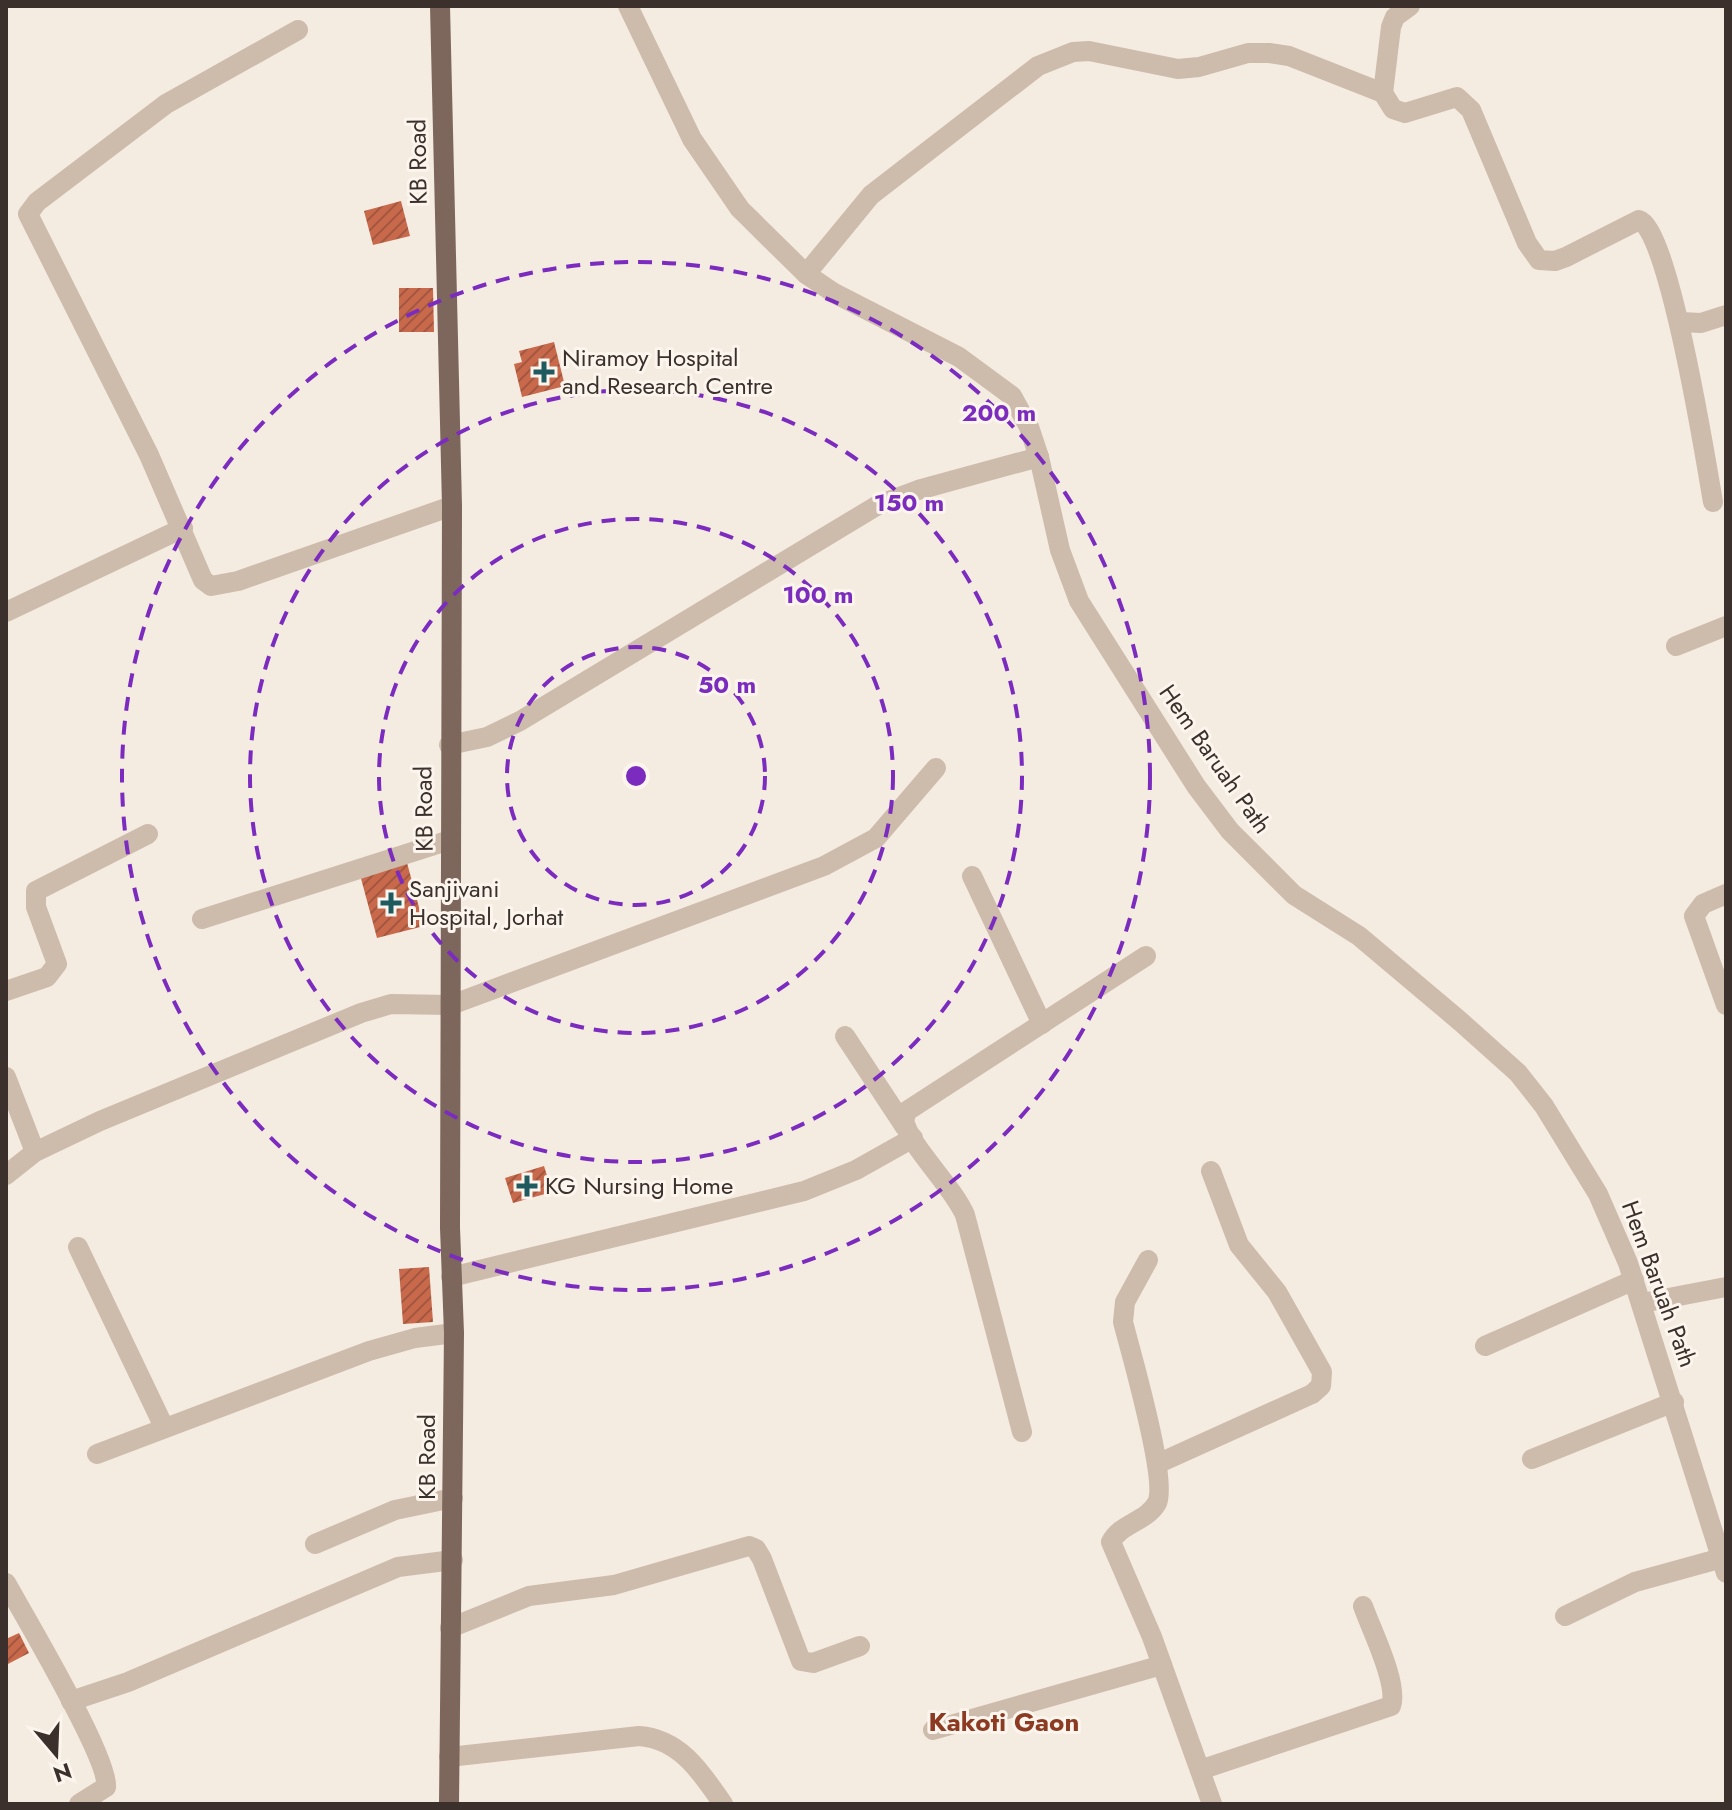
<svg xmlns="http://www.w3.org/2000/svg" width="1732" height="1810" font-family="Jost,sans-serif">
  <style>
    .building { fill: url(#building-hatch) }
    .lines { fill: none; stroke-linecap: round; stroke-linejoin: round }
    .street { stroke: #cdbbac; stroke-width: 20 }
    .primary { stroke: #7d675c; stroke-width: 20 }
    .ring { fill: none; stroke: #7b2cbf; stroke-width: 4; stroke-dasharray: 14 10 }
    .poi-dot { fill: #1f5a5e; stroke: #fbf5ee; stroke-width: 3 }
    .labels { text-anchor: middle; stroke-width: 6; stroke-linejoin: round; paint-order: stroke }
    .street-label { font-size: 24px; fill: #3b302b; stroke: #fbf5ee }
    .poi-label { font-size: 24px; fill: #3b302b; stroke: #fbf5ee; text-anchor: start }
    .neighbourhood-label { font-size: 26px; font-weight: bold; fill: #8c3b22; stroke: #fbf5ee }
    .centre { fill: #7b2cbf; stroke: #fbf5ee; stroke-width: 4 }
    .ring-label { font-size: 24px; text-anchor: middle; font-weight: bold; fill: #7b2cbf; stroke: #fbf5ee; stroke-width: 6; stroke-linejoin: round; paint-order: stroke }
  </style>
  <defs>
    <pattern id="building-hatch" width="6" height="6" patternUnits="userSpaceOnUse" patternTransform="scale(2)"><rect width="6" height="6" fill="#c8694b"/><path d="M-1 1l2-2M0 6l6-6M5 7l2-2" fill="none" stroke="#a4573f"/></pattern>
  </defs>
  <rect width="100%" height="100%" fill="#f4ebe1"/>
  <!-- building -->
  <g class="building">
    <path d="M401 201 410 236 373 245 364 211Z"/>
    <path d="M399 288H433L434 332H399Z"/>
    <path d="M554 342 565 386 522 397 514 364 522 362 519 351Z"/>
    <path d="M406 859 424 926 377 938 359 871Z"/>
    <path d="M544 1166 552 1192 513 1203 505 1178Z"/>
    <path d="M429 1267 433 1322 403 1324 399 1269Z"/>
    <path d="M19 1633 29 1653 6 1665V1639Z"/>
  </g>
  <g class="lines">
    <!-- street -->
    <g class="street">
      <path d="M628 6 692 139 740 209 806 274 834 293 959 357 1012 396 1029 427 1039 457 1060 550 1079 601 1196 786 1230 831 1294 895 1359 936 1461 1022 1518 1073 1544 1106 1598 1194 1628 1263 1726 1573"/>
      <path d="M298 30 166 104 37 202 28 214 149 455 203 580 211 586 238 581 452 506"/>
      <path d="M1383 93 1391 27 1395 17 1410 6"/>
      <path d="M806 274 871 195 1038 66 1073 52 1089 51 1178 69 1199 67 1248 53H1269L1289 56 1383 93 1393 109 1405 113 1457 97 1471 110 1527 243 1539 260 1555 261 1566 257 1639 220C1669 229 1706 462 1713 502"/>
      <path d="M1680 322 1701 323 1726 315"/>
      <path d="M6 612 183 528"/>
      <path d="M1676 646 1726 626"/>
      <path d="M449 745 487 737 520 721 878 505 918 490 1039 457"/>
      <path d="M972 876 1042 1024"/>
      <path d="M1726 894 1703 904 1694 916 1726 1005"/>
      <path d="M202 919 450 840"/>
      <path d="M6 991 47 977 57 964 36 907V891L148 834"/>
      <path d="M845 1036 905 1127"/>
      <path d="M6 1077 35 1152"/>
      <path d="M6 1175 35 1152 100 1121 361 1013 391 1004 451 1005 824 866 876 838 936 768"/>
      <path d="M78 1247 164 1427"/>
      <path d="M1148 1260 1125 1302 1123 1322C1131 1353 1168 1480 1157 1503 1146 1522 1121 1523 1111 1542L1152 1637 1212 1804"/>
      <path d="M451 1277 804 1191 856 1170 913 1138"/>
      <path d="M1642 1303 1726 1287"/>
      <path d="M1485 1346 1634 1280"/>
      <path d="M1022 1432 965 1215C952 1185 909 1146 904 1120L907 1111 1146 956"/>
      <path d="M97 1454 369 1351 415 1338 454 1333"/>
      <path d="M1532 1459 1674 1402"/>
      <path d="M1157 1464 1312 1394 1321 1386 1322 1372 1277 1292 1239 1245 1211 1171"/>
      <path d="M315 1544 395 1510 453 1498"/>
      <path d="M6 1583C24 1615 110 1760 106 1787L79 1804"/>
      <path d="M1565 1616 1635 1582 1722 1558"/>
      <path d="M450 1628 529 1596 614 1585 749 1546 756 1549 762 1559 801 1661 813 1663 860 1646"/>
      <path d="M71 1701 128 1682 398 1567 453 1560"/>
      <path d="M933 1730 1162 1665"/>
      <path d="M449 1757 639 1736C680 1739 701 1772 723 1804"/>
      <path d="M1200 1770 1391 1706C1399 1685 1371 1629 1363 1606"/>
    </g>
    <!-- primary -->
    <path class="primary" d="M440 6 452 506 450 1228 454 1333 449 1804"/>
  </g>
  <!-- distance rings -->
  <g class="ring">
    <circle cx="636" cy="776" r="129"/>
    <circle cx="636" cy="776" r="257"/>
    <circle cx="636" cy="776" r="386"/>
    <circle cx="636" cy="776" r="514"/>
  </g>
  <!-- markers -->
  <g class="poi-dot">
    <path d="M540 360h8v8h8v8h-8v8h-8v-8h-8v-8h8z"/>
    <path d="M387 891h8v8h8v8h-8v8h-8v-8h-8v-8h8z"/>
    <path d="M523 1174h8v8h8v8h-8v8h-8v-8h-8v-8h8z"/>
  </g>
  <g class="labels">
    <!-- street labels -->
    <g class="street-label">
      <text transform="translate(418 162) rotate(-91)" y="8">KB Road</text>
      <text transform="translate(1215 759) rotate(55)" y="8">Hem Baruah Path</text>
      <text transform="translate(424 809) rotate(-91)" y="8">KB Road</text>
      <text transform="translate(1659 1284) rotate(70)" y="8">Hem Baruah Path</text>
      <text transform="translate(427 1457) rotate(-90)" y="8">KB Road</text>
    </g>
    <!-- poi labels -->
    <g class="poi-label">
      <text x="562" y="366">Niramoy Hospital<tspan x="562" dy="28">and Research Centre</tspan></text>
      <text x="409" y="897">Sanjivani<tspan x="409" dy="28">Hospital, Jorhat</tspan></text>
      <text x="545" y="1194">KG Nursing Home</text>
    </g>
    <!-- neighbourhood labels -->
    <g class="neighbourhood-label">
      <text x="1004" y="1731">Kakoti Gaon</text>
    </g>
  </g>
  <circle cx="636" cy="776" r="12" class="centre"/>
  <g class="ring-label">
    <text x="999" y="421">200 m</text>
    <text x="909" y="511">150 m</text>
    <text x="818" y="603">100 m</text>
    <text x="727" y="693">50 m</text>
  </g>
  <!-- border -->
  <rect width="1732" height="1810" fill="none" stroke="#3b302b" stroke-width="16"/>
  <!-- north arrow -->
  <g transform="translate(56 1754) rotate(161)" stroke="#fbf5ee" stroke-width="6" paint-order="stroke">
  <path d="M0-6L14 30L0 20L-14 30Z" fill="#3b302b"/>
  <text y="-12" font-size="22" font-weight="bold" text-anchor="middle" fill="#3b302b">N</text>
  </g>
</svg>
